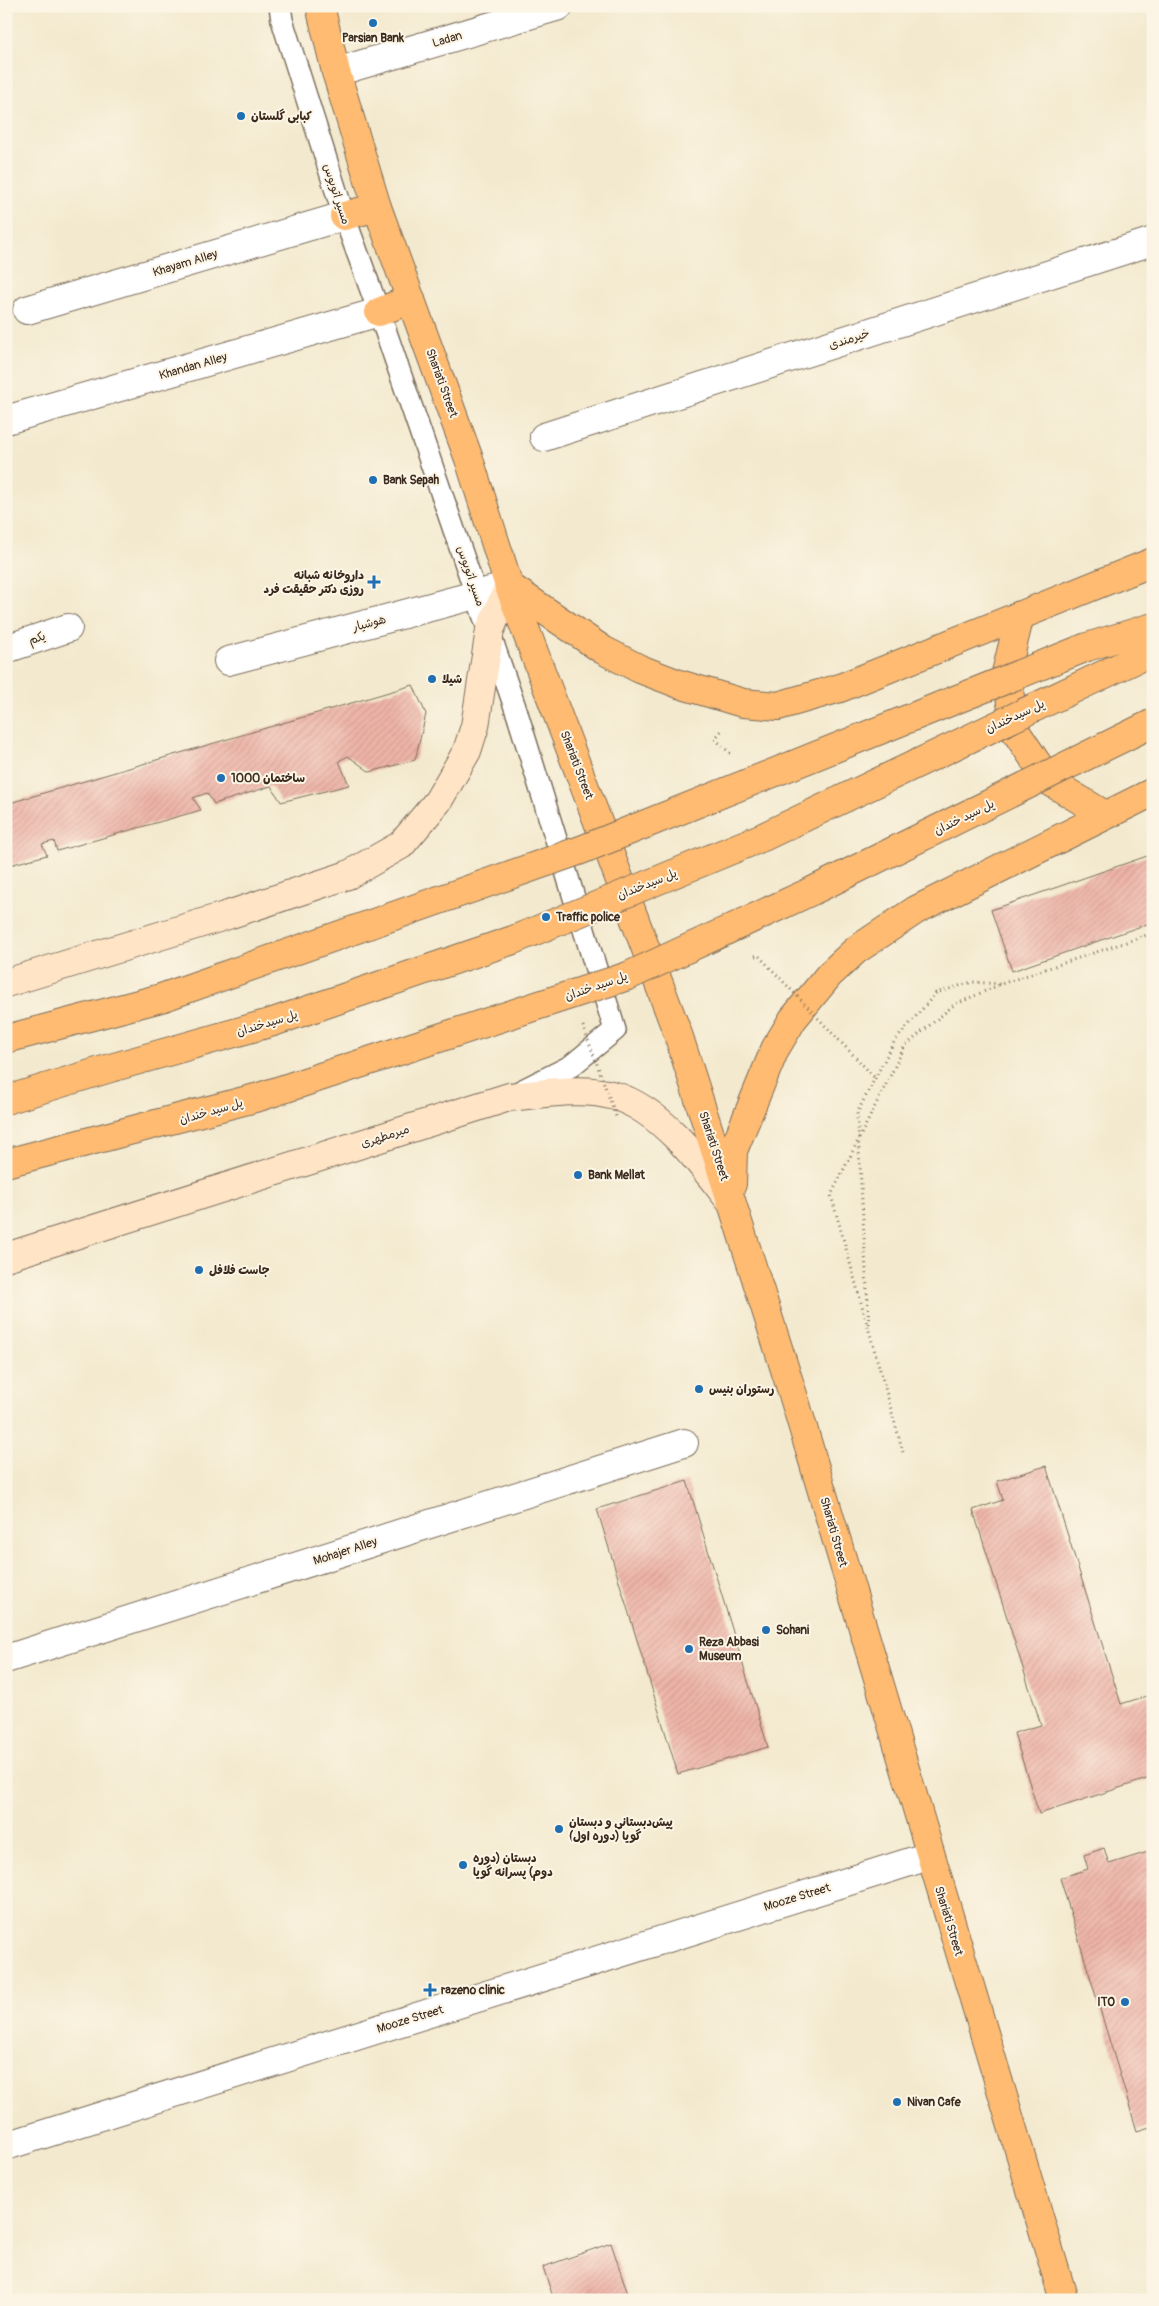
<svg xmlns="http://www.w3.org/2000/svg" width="1159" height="2306" font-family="Pangolin,'Playpen Sans Arabic',sans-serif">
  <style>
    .building { fill: url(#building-hatch) }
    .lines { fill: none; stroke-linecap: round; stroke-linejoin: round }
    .lane-casing { stroke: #7b6d5c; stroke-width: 24 }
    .street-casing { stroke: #7b6d5c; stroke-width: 30 }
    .secondary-casing { stroke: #7b6d5c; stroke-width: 30 }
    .primary-casing { stroke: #7b6d5c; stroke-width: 30 }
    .path { stroke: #7b6d5c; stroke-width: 3; stroke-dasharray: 1 4; stroke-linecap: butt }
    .lane { stroke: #fff; stroke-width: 21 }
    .street { stroke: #fff; stroke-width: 28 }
    .secondary { stroke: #ffe4c6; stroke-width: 28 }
    .primary { stroke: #febb71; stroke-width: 28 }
    .highway-bridge-casing { stroke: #7b6d5c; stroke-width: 30; stroke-linecap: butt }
    .path-bridge { stroke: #7b6d5c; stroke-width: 3; stroke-dasharray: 1 4; stroke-linecap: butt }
    .highway-bridge { stroke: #febb71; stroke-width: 28 }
    .poi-dot { fill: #1f6fb2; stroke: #fcf5e5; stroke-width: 2 }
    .labels { text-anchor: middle; stroke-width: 4; stroke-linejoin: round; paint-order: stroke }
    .poi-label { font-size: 12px; font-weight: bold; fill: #3b2a1e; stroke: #fcf5e5; text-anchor: start }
    .street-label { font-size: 12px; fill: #3b2a1e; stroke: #fcf5e5 }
  </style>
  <defs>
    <pattern id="building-hatch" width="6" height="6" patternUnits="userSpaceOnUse" patternTransform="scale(1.25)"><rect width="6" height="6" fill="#eeb4a8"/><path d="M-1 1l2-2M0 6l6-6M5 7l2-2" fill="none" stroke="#cd9b90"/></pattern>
  </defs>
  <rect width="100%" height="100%" fill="#fcf5e5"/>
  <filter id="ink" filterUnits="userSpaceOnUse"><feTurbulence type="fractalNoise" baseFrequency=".02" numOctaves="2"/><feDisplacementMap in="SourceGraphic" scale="10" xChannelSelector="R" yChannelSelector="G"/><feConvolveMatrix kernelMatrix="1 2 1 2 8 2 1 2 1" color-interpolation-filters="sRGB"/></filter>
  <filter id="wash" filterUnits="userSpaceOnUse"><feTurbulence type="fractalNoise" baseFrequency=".0096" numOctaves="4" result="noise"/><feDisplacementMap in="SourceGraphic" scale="20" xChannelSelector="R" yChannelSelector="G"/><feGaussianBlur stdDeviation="1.12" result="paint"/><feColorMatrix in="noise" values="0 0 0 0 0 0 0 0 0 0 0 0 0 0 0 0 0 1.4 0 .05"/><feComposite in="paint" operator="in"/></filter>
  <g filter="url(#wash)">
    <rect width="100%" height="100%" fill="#f3e9ce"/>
    <g id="blocks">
      <!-- building -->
      <g class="building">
        <path d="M413 685 426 714 415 760 370 772 348 756 339 761 349 785 281 802 271 786 214 804 207 793 193 798 201 810 57 851 54 841 42 844 47 855 6 866V804Z"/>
        <path d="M1153 854V922L1012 971 991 910Z"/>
        <path d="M1046 1466 1121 1704 1153 1694V1777L1039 1814 1014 1733 1041 1725 973 1510 1003 1500 997 1481Z"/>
        <path d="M687 1481 768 1747 678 1774 597 1509Z"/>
        <path d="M1104 1848 1109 1864 1148 1852 1153 1868V2126L1137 2131 1060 1878 1088 1869 1084 1855Z"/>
        <path d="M611 2243 630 2300H554L543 2267Z"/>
      </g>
    </g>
  </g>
  <g filter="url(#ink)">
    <use href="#blocks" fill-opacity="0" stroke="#7b6d5c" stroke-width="1"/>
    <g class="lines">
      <!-- lane casing -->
      <g class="lane-casing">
        <path id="lane" d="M280 6 282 20 344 216 379 312 517 713 615 1030 571 1066 519 1092"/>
      </g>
      <!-- street casing -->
      <g class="street-casing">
        <g id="street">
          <path d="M336 72 559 6"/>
          <path d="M27 310 344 216"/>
          <path d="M6 420 379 312"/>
          <path d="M544 437 1153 241"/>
          <path d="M6 649 68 628"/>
          <path d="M228 661 509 586"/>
          <path d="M6 1659 684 1443"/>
          <path d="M6 2146 929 1856"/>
        </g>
      </g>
      <!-- secondary casing -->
      <g class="secondary-casing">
        <g id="secondary">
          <path d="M6 983 228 915 348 875 401 845 438 801 467 751 475 726 490 630 509 586"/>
          <path d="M6 1257 509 1097C542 1094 582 1086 615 1096 662 1110 702 1165 731 1202"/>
        </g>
      </g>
      <!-- primary casing -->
      <g class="primary-casing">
        <g id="primary">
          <path d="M320 6 336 72 377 207 469 459 509 586 679 1037 795 1401 1064 2300"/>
          <path d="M344 216 377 207"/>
          <path d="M379 312 411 299"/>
          <path d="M509 586 603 650 640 669 679 684 743 703 778 706 840 688 1153 562"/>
          <path d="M1020 615 1006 673 1016 732 1049 781 1105 815"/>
          <path d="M732 1184 733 1151 775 1049 793 1019 829 975 856 950 916 910 1153 792"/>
        </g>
      </g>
      <!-- path -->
      <g class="path">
        <path d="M721 731 715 739 731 754"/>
        <path d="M869 1324 857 1113 894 1042 936 993 972 982 1000 984"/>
        <path d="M903 1452 831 1195 905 1046 954 1005 1001 984 1153 933"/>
      </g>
      <!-- lane -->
      <use href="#lane" class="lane"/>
      <!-- street -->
      <use href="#street" class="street"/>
      <!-- secondary -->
      <use href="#secondary" class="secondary"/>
      <!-- primary -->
      <use href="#primary" class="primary"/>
      <!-- highway-bridge casing -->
      <g class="highway-bridge-casing">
        <g id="highway-bridge">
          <path d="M6 1039 161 998 581 850 1087 647 1153 627"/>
          <path d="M6 1100 107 1069 273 1022 513 940 763 837 1153 651"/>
          <path d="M6 1163 259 1097 628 976 812 891 1153 723"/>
        </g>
      </g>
      <!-- path-bridge -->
      <g class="path-bridge">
        <path d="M755 956 758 955 875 1078"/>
        <path d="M583 1026 617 1119"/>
      </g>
      <!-- highway-bridge -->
      <use href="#highway-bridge" class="highway-bridge"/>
    </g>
  </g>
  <!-- markers -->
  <g class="poi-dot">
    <circle cx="373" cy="23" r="5"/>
    <circle cx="241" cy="116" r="5"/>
    <circle cx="373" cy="480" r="5"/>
    <path d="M371.5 574.5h5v5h5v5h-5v5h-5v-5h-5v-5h5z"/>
    <circle cx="432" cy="679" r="5"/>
    <circle cx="221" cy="778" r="5"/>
    <circle cx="546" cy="917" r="5"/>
    <circle cx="578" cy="1175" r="5"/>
    <circle cx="199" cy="1270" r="5"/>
    <circle cx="699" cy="1389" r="5"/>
    <circle cx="766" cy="1630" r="5"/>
    <circle cx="689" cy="1649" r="5"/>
    <circle cx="559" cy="1829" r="5"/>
    <circle cx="463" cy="1865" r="5"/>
    <path d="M427.5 1982.5h5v5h5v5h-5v5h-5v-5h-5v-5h5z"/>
    <circle cx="1125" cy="2002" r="5"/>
    <circle cx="897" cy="2102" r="5"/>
  </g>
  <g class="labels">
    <!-- poi labels -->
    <g class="poi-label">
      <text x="373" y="42" text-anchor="middle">Parsian Bank</text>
      <text x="251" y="120">کبابی گلستان</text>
      <text x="383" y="484">Bank Sepah</text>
      <text x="364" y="579" text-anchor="end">داروخانه شبانه<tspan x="364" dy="14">روزی دکتر حقیقت فرد</tspan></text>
      <text x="442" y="683">شیلا</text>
      <text x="231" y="782">ساختمان 1000</text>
      <text x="556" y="921">Traffic police</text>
      <text x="588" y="1179">Bank Mellat</text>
      <text x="209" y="1274">جاست فلافل</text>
      <text x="709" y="1393">رستوران بنیس</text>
      <text x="776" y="1634">Sohani</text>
      <text x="699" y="1646">Reza Abbasi<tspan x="699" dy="14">Museum</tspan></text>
      <text x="569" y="1826">پیش‌دبستانی و دبستان<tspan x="569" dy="14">(دوره اول) گویا</tspan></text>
      <text x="473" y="1862">دبستان (دوره<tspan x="473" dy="14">دوم) پسرانه گویا</tspan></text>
      <text x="441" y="1994">razeno clinic</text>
      <text x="1115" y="2006" text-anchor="end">ITO</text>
      <text x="907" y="2106">Nivan Cafe</text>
    </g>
    <!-- street labels -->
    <g class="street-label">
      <text transform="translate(447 39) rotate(-17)" y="4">Ladan</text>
      <text transform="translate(337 194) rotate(72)" y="4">مسیر اتوبوس</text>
      <text transform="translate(185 263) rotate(-17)" y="4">Khayam Alley</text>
      <text transform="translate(849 339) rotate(-18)" y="4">خیرمندی</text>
      <text transform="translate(193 366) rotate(-16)" y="4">Khandan Alley</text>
      <text transform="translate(442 383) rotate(70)" y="4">Shariati Street</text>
      <text transform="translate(471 576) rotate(71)" y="4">مسیر اتوبوس</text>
      <text transform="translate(369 623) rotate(-15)" y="4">هوشیار</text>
      <text transform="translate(37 638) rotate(-19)" y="4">یکم</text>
      <text transform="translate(1015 716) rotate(-25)" y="4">پل سیدخندان</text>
      <text transform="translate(577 765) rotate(69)" y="4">Shariati Street</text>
      <text transform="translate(964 817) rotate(-26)" y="4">پل سید خندان</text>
      <text transform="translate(647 884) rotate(-22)" y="4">پل سیدخندان</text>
      <text transform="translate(596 986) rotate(-19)" y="4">پل سید خندان</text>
      <text transform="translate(267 1023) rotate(-17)" y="4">پل سیدخندان</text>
      <text transform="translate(211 1111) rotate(-16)" y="4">پل سید خندان</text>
      <text transform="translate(385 1136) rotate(-18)" y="4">میرمطهری</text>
      <text transform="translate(714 1146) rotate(72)" y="4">Shariati Street</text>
      <text transform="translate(834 1532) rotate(74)" y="4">Shariati Street</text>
      <text transform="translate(345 1551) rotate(-18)" y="4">Mohajer Alley</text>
      <text transform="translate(797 1897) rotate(-17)" y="4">Mooze Street</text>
      <text transform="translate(949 1921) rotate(73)" y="4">Shariati Street</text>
      <text transform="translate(410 2019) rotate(-17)" y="4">Mooze Street</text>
    </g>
  </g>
  <!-- margin -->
  <rect width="1159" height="2306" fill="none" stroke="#fcf5e5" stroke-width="25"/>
</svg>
